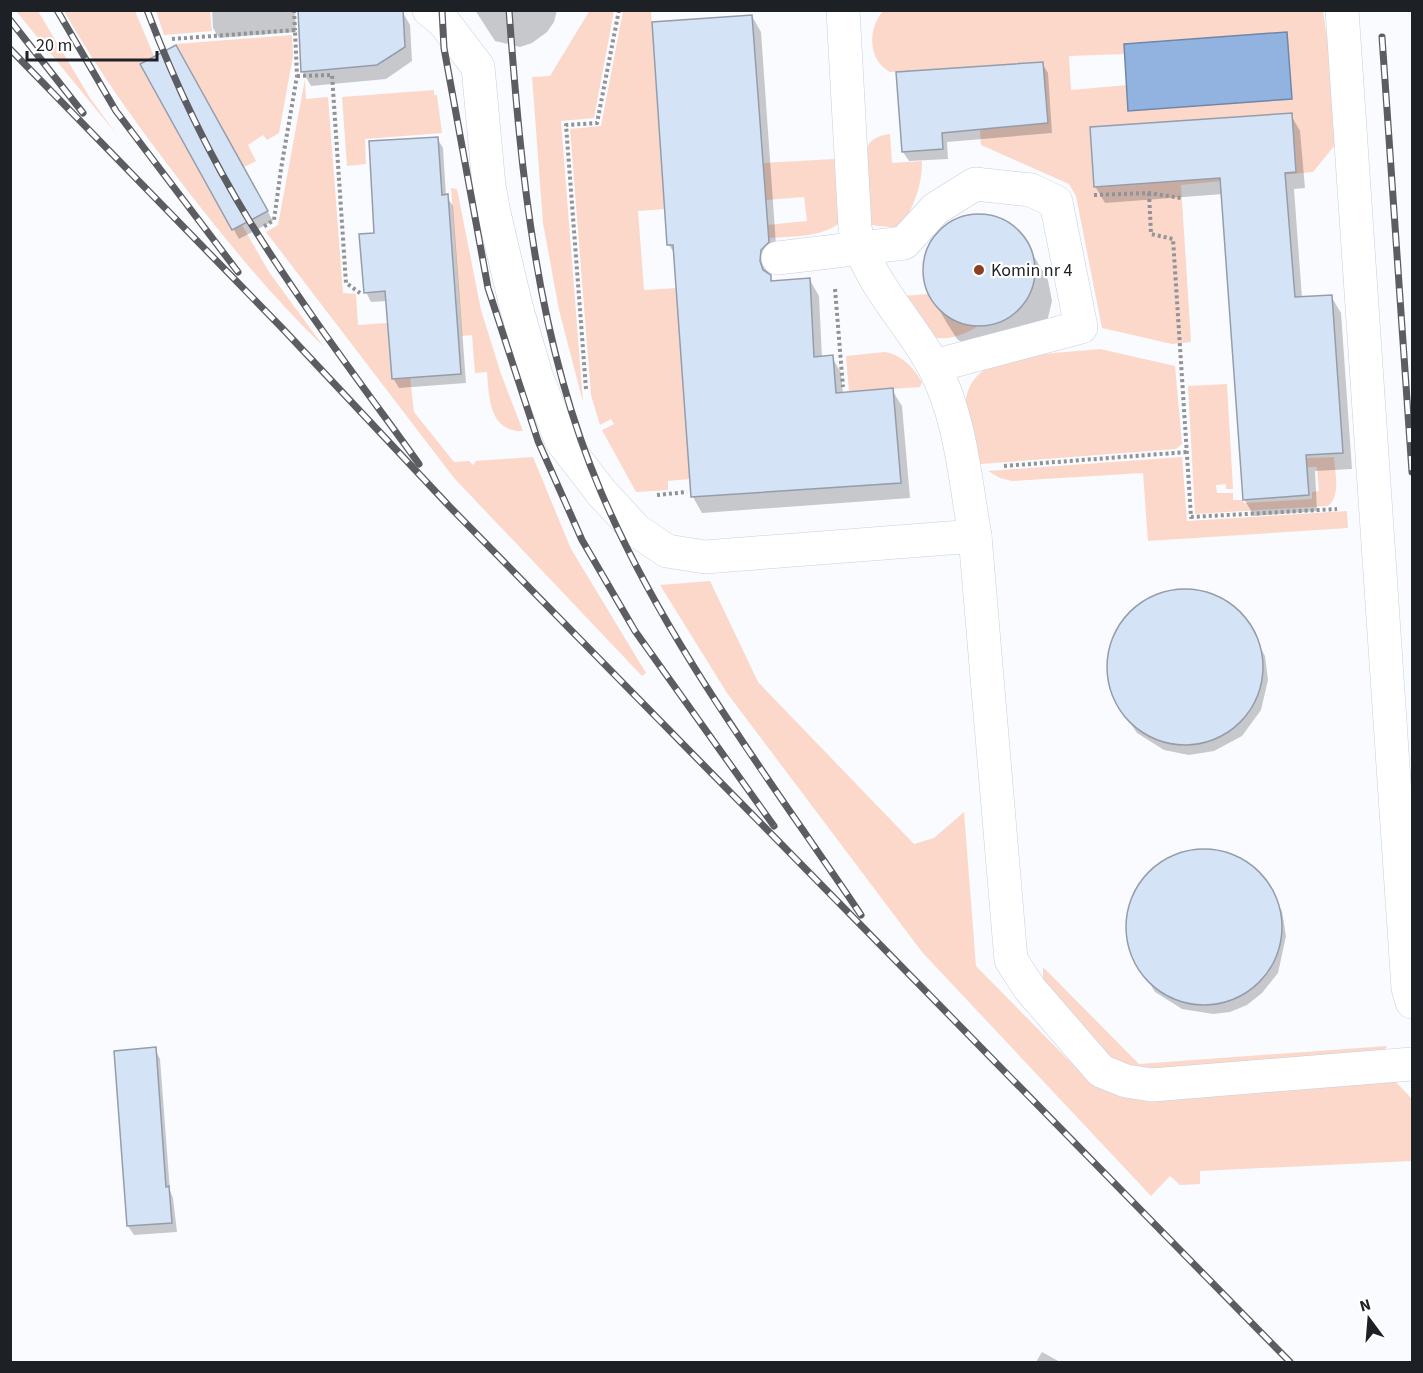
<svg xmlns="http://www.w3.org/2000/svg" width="1423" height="1373" font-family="'Source Sans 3',sans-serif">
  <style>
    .green { fill: #fcd8ca; fill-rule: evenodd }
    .water { fill: #92b3df; stroke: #6f87a7; stroke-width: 1.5 }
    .shadow { fill: #0003 }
    .building { fill: #d5e3f6; stroke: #949dab; stroke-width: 1.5 }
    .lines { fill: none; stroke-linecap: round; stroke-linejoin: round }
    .minor-casing { stroke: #c5d0de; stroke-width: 34 }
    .path { stroke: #919397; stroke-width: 4; stroke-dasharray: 3 3; stroke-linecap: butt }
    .minor { stroke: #fff; stroke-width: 33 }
    .rail-casing { stroke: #5b5d62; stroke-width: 7 }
    .rail { stroke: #fff; stroke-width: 4.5; stroke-dasharray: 14; stroke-linecap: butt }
    .poi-dot { fill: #894023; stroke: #fff; stroke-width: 2 }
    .labels { text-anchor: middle; stroke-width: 4.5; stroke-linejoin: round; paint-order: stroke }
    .poi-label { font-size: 18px; fill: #1d2025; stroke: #fff; text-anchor: start }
  </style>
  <rect width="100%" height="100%" fill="#f9fbfe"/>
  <!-- green -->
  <g class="green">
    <path d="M590 10 614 11 594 118 561 121 583 402 559 310 543 223 532 77 550 76Z"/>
    <path d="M16 11H38L90 98 117 135Z"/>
    <path d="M64 11H135L154 56 140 65 232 230 242 225 269 272 324 347C271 296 225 239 180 181 138 126 98 71 64 11Z"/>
    <path d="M156 11H210L212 31 164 35Z"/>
    <path d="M623 11H651L665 209 638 211 644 290 677 288 690 479 668 481V490L636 492 602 430 614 424 611 419 600 425 591 395 570 129 601 126Z"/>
    <path d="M883 11H1323L1329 51 1335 145 1313 172 1181 185 1191 342 1172 344 1102 328 1076 196 1069 184 981 145 975 67 890 72C867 60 868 28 883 11ZM1287 32 1292 99 1128 110 1127 85 1071 90 1069 56 1125 54 1124 43ZM1043 62 1048 123 1005 127 1001 65ZM1291 113 1296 172 1094 186 1090 127Z"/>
    <path d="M292 35 293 56 279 133 267 140 263 135 248 145 256 161 244 167 176 44Z"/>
    <path d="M305 79 306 99 328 97 343 293 356 294 358 325 387 323 392 379 410 377 414 412 454 462 469 461 473 465 476 461 533 457 571 549 646 673 642 676 454 478 266 232 278 225Z"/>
    <path d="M434 90V95H437L442 133 365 139 366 164 347 166 342 97Z"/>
    <path d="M890 134 892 163 922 161C922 187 914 206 900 228L870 225C869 208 861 157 869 144 874 137 882 135 890 134Z"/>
    <path d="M835 159 842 221C823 238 793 236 768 238L767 225 807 221 804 197 766 200 763 163Z"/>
    <path d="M451 188 457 189 481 310 501 374 523 431C489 432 489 397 487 372L475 373 472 335 462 336Z"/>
    <path d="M928 294C941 314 954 322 978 326 964 335 949 341 933 337L902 296Z"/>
    <path d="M1100 349 1175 366 1182 444 1176 449 981 464C964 435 952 385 991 366 1017 354 1071 352 1100 349Z"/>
    <path d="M885 352C904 356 912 367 922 382L920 387 849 392 846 356Z"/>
    <path d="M1227 384 1233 489H1226V484L1216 485 1217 493H1233V500H1243L1244 503 1312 499V492L1319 491 1317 467H1307L1306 458 1334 457C1335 473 1341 495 1328 506L1195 514 1188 386Z"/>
    <path d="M1182 457 1187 521 1347 511 1348 528 1148 541 1143 473 1012 481 1000 478 988 471Z"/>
    <path d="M710 581 758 682 914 844 934 838 964 812 976 966 1087 1079 1396 1082 1412 1099V1161L1200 1171V1184L1180 1185 1170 1176 1151 1196 922 952 727 693 660 585Z"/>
    <path d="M1043 967 1139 1064 1387 1046 1380 1058 1140 1072 1103 1055 1043 983Z"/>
  </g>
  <!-- water -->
  <path class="water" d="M1287 32 1292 99 1128 111 1124 44Z"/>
  <!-- shadow -->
  <g class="shadow">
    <path d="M212 10H295L296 32 219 38 213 28Z"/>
    <path d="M475 10H557L554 22 547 32 532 43 520 47 495 41Z"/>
    <path d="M402 11 410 25 412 61 386 79 311 86 303 72Z"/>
    <path d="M752 16 761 32 777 259 769 266 768 275 773 282 810 280 819 296 822 358 832 357 841 373 843 394 892 390 902 406 910 498 702 513 693 497 676 256 669 245Z"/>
    <path d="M175 47 273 221 239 239 142 65Z"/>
    <path d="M1042 63 1048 73 1052 133 947 142 948 159 909 161 903 152Z"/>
    <path d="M1291 115 1300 131 1305 188 1294 189 1302 298 1331 296 1341 313 1352 469 1315 471 1317 511 1254 516 1244 499 1223 194 1105 203 1095 186Z"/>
    <path d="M437 138 443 148 446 196 453 206 466 383 399 388 393 378 387 301 371 302 366 292 376 234Z"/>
    <path d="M980 215 1001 220 1019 231 1048 280 1052 301 1047 322 975 351 957 339 945 320 928 290 924 269 928 248 946 227 959 219Z"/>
    <path d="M1187 590 1218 598 1243 617 1265 656 1268 680 1261 710 1242 736 1214 751 1189 755 1164 750 1137 733 1116 702 1108 671 1113 640 1130 613 1156 595Z"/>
    <path d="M1208 850 1233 856 1259 874 1282 911 1286 936 1278 973 1262 993 1247 1005 1230 1012 1213 1014 1182 1009 1155 992 1132 954 1127 929 1130 904 1138 887 1150 872 1165 860 1182 853Z"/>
    <path d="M155 1049 160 1059 170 1191 173 1198 177 1232 134 1235 128 1226Z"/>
    <path d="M1042 1352 1060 1362H1036Z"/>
  </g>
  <!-- building -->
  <g class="building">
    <path d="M298 10H403L405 47 377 65 301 72Z"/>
    <path d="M752 15 769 242 761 250 760 261 763 270 771 275V281L810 278 814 357 833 355 836 393 893 388 901 483 691 497 673 245H667L652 22Z"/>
    <path d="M176 45 268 211 232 230 140 64Z"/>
    <path d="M1043 62 1048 123 942 133 943 149 902 152 896 72Z"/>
    <path d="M1292 113 1296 172 1285 173 1295 297 1332 295 1343 453 1306 455 1309 495 1243 500 1220 178 1094 187 1090 127Z"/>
    <path d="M438 137 442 195 448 194 461 374 392 379 385 291 364 293 359 234 374 233 369 141Z"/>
    <circle cx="979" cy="270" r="56"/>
    <circle cx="1185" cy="667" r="78"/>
    <circle cx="1204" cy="927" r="78"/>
    <path d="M156 1047 166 1187 169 1186 172 1223 127 1226 114 1051Z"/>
  </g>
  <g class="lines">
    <!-- minor casing -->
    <g class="minor-casing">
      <g id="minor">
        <path d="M429 10 443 21 478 67 489 186 494 213 516 306 536 375 561 440 601 492 636 530 667 551 705 557 975 536 1011 960 1030 989 1101 1071 1126 1081 1152 1085 1412 1064"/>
        <path d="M843 10 855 228C866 281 909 320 934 367 961 418 965 480 975 536"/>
        <path d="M1342 10 1408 988 1412 1002"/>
        <path d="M778 258 904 243 935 209 975 184 1031 190 1056 202 1081 327 934 366"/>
      </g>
    </g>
    <!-- path -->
    <g class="path">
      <path d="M294 10 295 30"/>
      <path d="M172 39 295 30 297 76 281 169 274 220 263 227"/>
      <path d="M297 76 332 75 346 283 360 293"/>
      <path d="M1149 193 1151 234 1173 239 1191 517 1337 509"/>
      <path d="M1094 195 1149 193 1181 198"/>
      <path d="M835 289 843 387"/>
      <path d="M586 389 566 125 597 123 619 10"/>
      <path d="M1004 466 1187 452"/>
      <path d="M657 495 687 492"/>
    </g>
    <!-- minor -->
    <use href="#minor" class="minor"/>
    <!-- rail casing -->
    <g class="rail-casing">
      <g id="rail">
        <path d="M57 10 116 111 238 272"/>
        <path d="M147 10C175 84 209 155 250 222 302 306 362 385 419 464"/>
        <path d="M442 10 444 48 488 288 538 441 582 540 635 631 774 826"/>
        <path d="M509 10C521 174 536 339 601 492 666 644 769 778 861 915"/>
        <path d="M10 20 83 113"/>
        <path d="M1382 37 1412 472"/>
        <path d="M10 49 283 329 449 506 1290 1362"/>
      </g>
    </g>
    <!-- rail -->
    <use href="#rail" class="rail"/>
  </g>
  <!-- markers -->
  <circle class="poi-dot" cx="979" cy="270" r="6"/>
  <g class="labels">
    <!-- poi labels -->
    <g class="poi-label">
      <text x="991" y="276">Komin nr 4</text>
    </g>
  </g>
  <!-- border -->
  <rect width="1423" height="1373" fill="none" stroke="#1d2025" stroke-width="24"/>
  <!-- north arrow -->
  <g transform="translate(1369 1319) rotate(344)" stroke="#ffffff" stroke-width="4.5" paint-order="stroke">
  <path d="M0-4.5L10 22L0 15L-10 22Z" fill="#1d2025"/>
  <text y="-9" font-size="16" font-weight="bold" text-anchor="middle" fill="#1d2025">N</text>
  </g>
  <!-- scale -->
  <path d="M27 51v9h130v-9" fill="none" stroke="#1d2025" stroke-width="3"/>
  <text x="36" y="51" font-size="18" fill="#1d2025" stroke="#ffffff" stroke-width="4.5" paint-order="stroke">20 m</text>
</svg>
